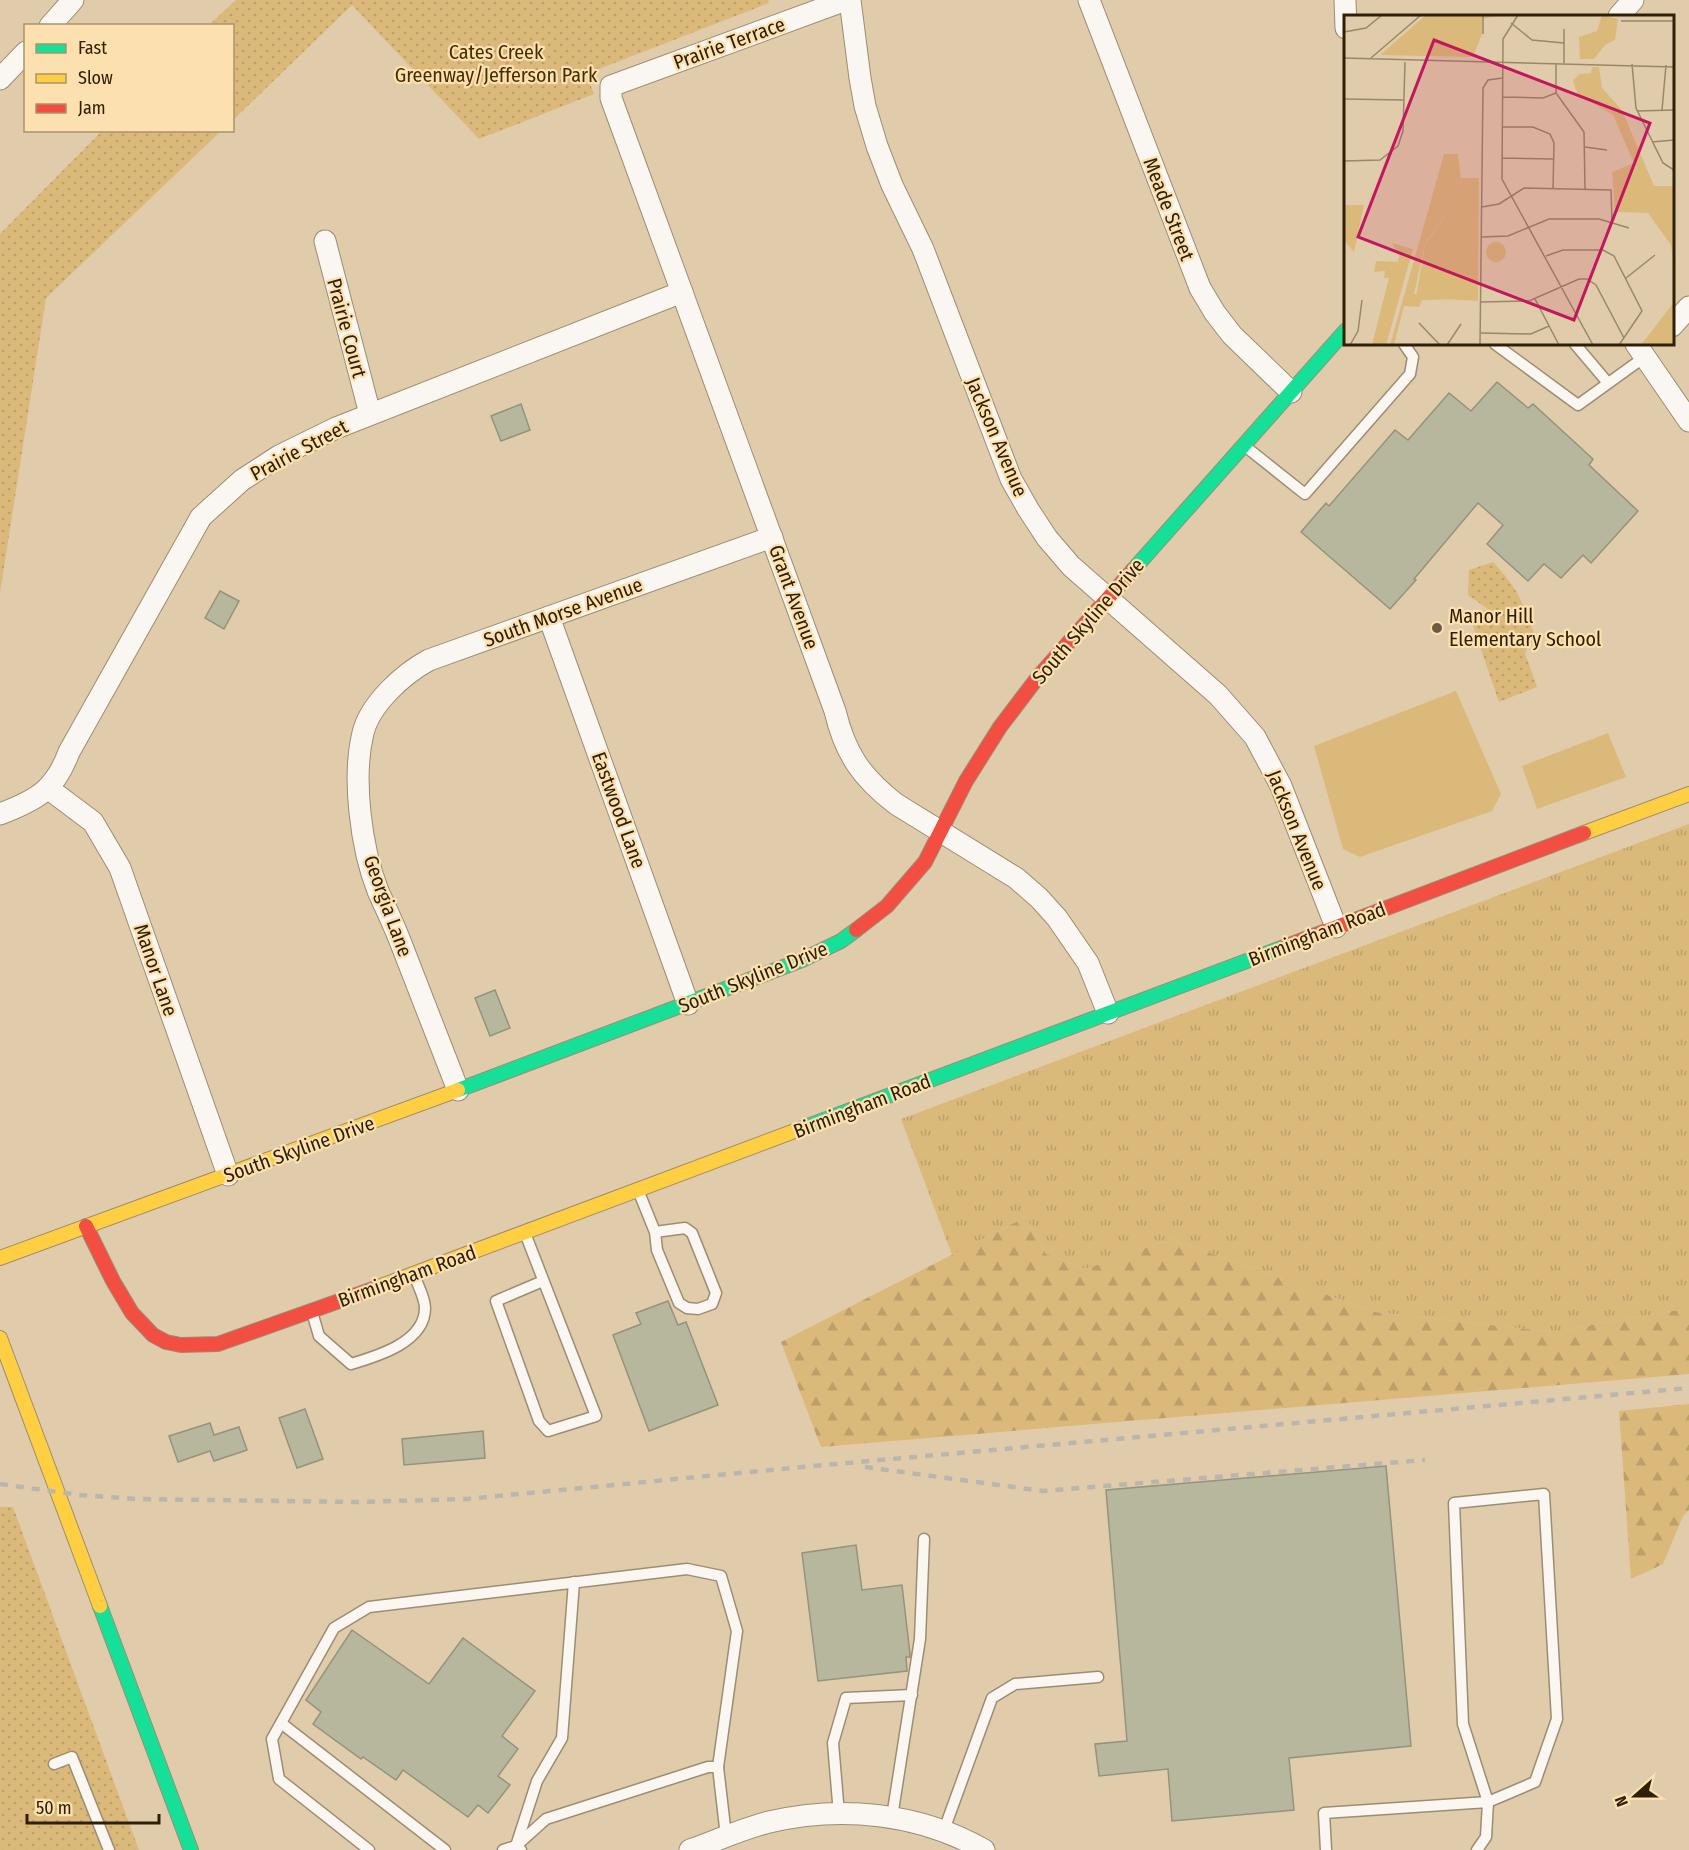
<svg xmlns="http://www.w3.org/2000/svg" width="1689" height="1850" font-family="'Fira Sans Condensed',sans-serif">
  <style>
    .grass { fill: url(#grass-tufts) }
    .forest { fill: url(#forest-firs) }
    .park { fill: url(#park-dots) }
    .pitch { fill: #dbb97b }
    .building { fill: #b7b79d; stroke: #94937b; stroke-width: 1.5 }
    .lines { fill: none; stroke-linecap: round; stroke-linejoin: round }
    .lane-casing { stroke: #9c8d72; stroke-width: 13 }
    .street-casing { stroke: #9c8d72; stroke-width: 23 }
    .fast-casing { stroke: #9c8d72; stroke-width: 16 }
    .slow-casing { stroke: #9c8d72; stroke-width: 16 }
    .jam-casing { stroke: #9c8d72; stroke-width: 16 }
    .lane { stroke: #faf7f2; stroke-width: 10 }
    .street { stroke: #faf7f2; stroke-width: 21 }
    .fast { stroke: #16e098; stroke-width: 14 }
    .slow { stroke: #ffcf43; stroke-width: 14 }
    .jam { stroke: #f24e42; stroke-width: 14 }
    .rail { stroke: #bbb6ad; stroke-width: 4.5; stroke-dasharray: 8 8; stroke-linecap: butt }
    .poi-dot { fill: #6c5c3f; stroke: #fde0af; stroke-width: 2 }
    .labels { text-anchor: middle; stroke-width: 4.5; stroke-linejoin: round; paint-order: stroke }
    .street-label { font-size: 20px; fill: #2e2006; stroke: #fde0af }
    .park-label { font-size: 20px; fill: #442e00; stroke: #fde0af }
    .poi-label { font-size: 20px; fill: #2e2006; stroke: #fde0af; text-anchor: start }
    .inset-road { fill: none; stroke: #998768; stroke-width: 1.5 }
    .view { fill: #c2185b; fill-opacity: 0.15; stroke: #c2185b; stroke-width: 3 }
    .inset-edge { fill: none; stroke: #2e2006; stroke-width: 3 }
  </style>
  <defs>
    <pattern id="grass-tufts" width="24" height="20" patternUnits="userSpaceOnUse" patternTransform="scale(1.5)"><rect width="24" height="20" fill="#dbb97b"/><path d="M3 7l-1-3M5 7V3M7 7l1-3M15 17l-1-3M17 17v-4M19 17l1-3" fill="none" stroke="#bc9f69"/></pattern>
    <pattern id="forest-firs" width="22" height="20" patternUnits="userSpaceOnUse" patternTransform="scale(1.5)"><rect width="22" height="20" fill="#dbb97b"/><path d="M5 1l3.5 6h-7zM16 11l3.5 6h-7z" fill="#bc9f69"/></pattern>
    <pattern id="park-dots" width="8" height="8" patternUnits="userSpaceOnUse" patternTransform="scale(1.5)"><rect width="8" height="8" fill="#dbb97b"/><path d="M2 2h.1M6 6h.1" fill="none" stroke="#bc9f69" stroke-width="1.8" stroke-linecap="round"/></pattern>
  </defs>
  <rect width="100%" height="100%" fill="#e0ccaa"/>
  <!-- grass -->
  <path class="grass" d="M1689 824V1308L1553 1332 1375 1312 1171 1239 1086 1269 1046 1254 1026 1217 952 1255 901 1119Z"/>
  <!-- forest -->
  <g class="forest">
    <path d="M1026 1217 1046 1254 1086 1269 1171 1239 1375 1312 1553 1332 1689 1308V1374L821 1447 781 1342Z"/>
    <path d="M1689 1404V1510L1683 1516 1663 1564 1631 1579 1619 1411Z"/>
  </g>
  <!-- park -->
  <g class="park">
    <path d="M236 0H768L769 3 586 74 594 94 479 139 352 5 233 120 232 26 209 25Z"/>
    <path d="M102 131H221L46 298 0 593V234Z"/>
    <path d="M1493 562C1518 588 1525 606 1536 640L1528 645 1525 653 1537 687 1499 702 1470 617 1488 609 1468 595 1469 570Z"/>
    <path d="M0 1507H13L139 1850H0Z"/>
  </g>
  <!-- pitch -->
  <g class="pitch">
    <path d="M1456 691 1501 794 1492 811 1360 857 1343 849 1314 746Z"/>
    <path d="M1608 733 1626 777 1537 809 1522 766Z"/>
  </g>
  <!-- building -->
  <g class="building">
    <path d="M1497 382 1528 408 1533 404 1593 459 1589 465 1638 511 1591 563 1583 555 1561 578 1544 564 1528 581 1487 544 1503 525 1478 503 1414 579 1416 580 1390 609 1301 532 1326 503 1329 506 1395 430 1408 440 1449 393 1471 411Z"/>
    <path d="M521 404 530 430 501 441 491 416Z"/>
    <path d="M220 591 239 601 224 629 205 618Z"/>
    <path d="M495 990 510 1028 490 1036 475 998Z"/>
    <path d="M668 1301 678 1325 686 1322 718 1405 649 1431 613 1335 641 1324 636 1313Z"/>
    <path d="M305 1409 323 1459 297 1468 279 1418Z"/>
    <path d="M210 1423 214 1435 239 1427 247 1450 214 1461 210 1451 178 1462 169 1436Z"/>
    <path d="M483 1431 485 1458 404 1465 402 1439Z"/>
    <path d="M1386 1466 1411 1746 1289 1758 1294 1810 1172 1821 1168 1769 1099 1776 1095 1744 1127 1741 1106 1490Z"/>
    <path d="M856 1545 862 1590 902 1585 910 1654V1657H906L907 1671 818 1681 802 1553Z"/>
    <path d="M352 1630 429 1684 463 1638 535 1691 502 1736 518 1749 498 1776 510 1785 488 1813 478 1805 468 1817 403 1770 396 1780 363 1757 361 1759 313 1724 321 1712 306 1700Z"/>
  </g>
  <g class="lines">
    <!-- lane casing -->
    <g class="lane-casing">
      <g id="lane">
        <path d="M1495 344 1578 405 1646 356"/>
        <path d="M1575 344 1608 383"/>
        <path d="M1246 447 1305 494 1410 374 1413 357 1404 344"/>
        <path d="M638 1190 655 1232 657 1250 679 1303 687 1308 698 1309 712 1304 716 1293 692 1233 685 1228 655 1232"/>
        <path d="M525 1233 596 1416 548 1431 539 1421 496 1301 543 1281"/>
        <path d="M312 1312 319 1336 351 1364C378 1356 425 1342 425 1308 425 1298 418 1286 415 1277"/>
        <path d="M1544 1494 1557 1719 1535 1782 1488 1802 1463 1724 1454 1503Z"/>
        <path d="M281 1723 445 1850"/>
        <path d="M54 1764 72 1757 109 1850"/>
        <path d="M839 1814 833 1743 846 1698 912 1695"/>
        <path d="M892 1817 920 1639 924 1539"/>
        <path d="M944 1830 992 1698 1015 1684 1098 1677"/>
        <path d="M516 1846 546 1819 708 1767H718L726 1836"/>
        <path d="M516 1846 537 1781 562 1738 574 1582"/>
        <path d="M369 1850 279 1779 272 1739 334 1628 369 1607 687 1569 721 1576 737 1631 718 1767"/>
        <path d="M503 1850 516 1846 521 1850"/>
        <path d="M1326 1850 1324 1813 1488 1802 1486 1837 1477 1850"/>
      </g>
    </g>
    <!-- street casing -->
    <g class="street-casing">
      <g id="street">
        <path d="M846 0 611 86V98L835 711C845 753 861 777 896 804L1016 878 1039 898 1057 918 1088 963 1108 1013"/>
        <path d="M850 0 860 78 865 106 877 146 892 185 923 249 1011 479 1028 509 1047 538 1071 566 1218 695 1255 737 1281 786 1336 927"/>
        <path d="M1089 0 1200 288 1215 313 1232 335 1291 392"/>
        <path d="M1345 0 1346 28"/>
        <path d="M1619 16 1633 0"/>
        <path d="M50 26 73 0"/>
        <path d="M0 79 26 52"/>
        <path d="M325 241 370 414"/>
        <path d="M1672 326 1689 307"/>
        <path d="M1636 344 1689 421"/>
        <path d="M549 617 688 1004"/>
        <path d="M49 789 93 822 120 868 228 1175"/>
        <path d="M0 814C37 800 55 790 69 752L201 517 242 480 279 456 336 428 682 292"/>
        <path d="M458 1090C439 1042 421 994 402 946 395 927 386 909 378 891 361 848 352 778 363 733 370 704 403 674 429 660L772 537"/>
        <path d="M690 1850C716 1841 741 1829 769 1822 841 1805 919 1813 984 1850"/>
      </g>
    </g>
    <!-- fast casing -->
    <g class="fast-casing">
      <g id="fast">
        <path d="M1133 570 1346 330"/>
        <path d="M458 1090 802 960 841 941 856 930"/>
        <path d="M800 1129 1284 947"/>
        <path d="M100 1606 191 1850"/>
      </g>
    </g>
    <!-- slow casing -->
    <g class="slow-casing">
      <g id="slow">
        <path d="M1584 833 1689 794"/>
        <path d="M0 1258 458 1090"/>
        <path d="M373 1289 800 1129"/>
        <path d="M0 1338 100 1606"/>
      </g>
    </g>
    <!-- jam casing -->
    <g class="jam-casing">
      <g id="jam">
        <path d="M856 930 887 906 925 862 966 781 1000 727 1038 677 1133 570"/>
        <path d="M1284 947 1584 833"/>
        <path d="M86 1226 113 1281 132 1313 153 1335 166 1342 181 1345 218 1344 373 1289"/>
      </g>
    </g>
    <!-- lane -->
    <use href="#lane" class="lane"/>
    <!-- street -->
    <use href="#street" class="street"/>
    <!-- fast -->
    <use href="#fast" class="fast"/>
    <!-- slow -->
    <use href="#slow" class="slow"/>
    <!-- jam -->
    <use href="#jam" class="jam"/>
    <!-- rail -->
    <g class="rail">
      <path d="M865 1467 1043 1491 1425 1460"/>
      <path d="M0 1484 80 1495 136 1499 357 1502 467 1499 802 1467 1689 1388"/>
    </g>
  </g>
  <!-- markers -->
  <circle class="poi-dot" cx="1437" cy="628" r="6"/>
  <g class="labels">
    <!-- street labels -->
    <g class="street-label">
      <text transform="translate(729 43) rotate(-20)" y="7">Prairie Terrace</text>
      <text transform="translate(1169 209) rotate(69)" y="7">Meade Street</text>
      <text transform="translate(347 328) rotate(75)" y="7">Prairie Court</text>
      <text transform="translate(997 437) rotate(67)" y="7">Jackson Avenue</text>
      <text transform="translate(299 450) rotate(-28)" y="7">Prairie Street</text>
      <text transform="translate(794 597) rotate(70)" y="7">Grant Avenue</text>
      <text transform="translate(563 612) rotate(-20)" y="7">South Morse Avenue</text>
      <text transform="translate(1088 621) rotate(-49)" y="7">South Skyline Drive</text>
      <text transform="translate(619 810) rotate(70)" y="7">Eastwood Lane</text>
      <text transform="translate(1297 830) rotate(68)" y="7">Jackson Avenue</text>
      <text transform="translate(388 906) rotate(70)" y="7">Georgia Lane</text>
      <text transform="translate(1317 934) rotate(-21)" y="7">Birmingham Road</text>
      <text transform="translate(156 970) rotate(71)" y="7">Manor Lane</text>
      <text transform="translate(753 977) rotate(-22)" y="7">South Skyline Drive</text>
      <text transform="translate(862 1106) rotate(-21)" y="7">Birmingham Road</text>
      <text transform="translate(299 1149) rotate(-20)" y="7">South Skyline Drive</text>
      <text transform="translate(407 1276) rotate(-20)" y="7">Birmingham Road</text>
    </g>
    <!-- park labels -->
    <g class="park-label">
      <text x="496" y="59">Cates Creek<tspan x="496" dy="23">Greenway/Jefferson Park</tspan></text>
    </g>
    <!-- poi labels -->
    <g class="poi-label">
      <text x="1449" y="623">Manor Hill<tspan x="1449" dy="23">Elementary School</tspan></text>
    </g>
  </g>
  <!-- overview -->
  <g transform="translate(1344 15)">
    <rect width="330" height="330" fill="#e0ccaa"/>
    <path d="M117 163H135L134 286 72 282 81 230 109 189V178L118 173Z" fill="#dbb97b"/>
    <path d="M258 0 274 4 271 25 261 30 250 44H236L235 22 253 16ZM100 139H114L118 173 109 178V189L81 229 70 279 120 284 78 285 75 292 60 291 50 330H46ZM0 190H20L10 237 0 225ZM48 228 69 234 42 330H28L45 263H40L41 256 30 257 32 246 54 247 55 241ZM330 287V330H297Z" fill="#dbb97b"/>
    <path d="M82 0H157L138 4V19L129 42 36 40ZM248 52H255L258 73 278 95 310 171H330V252L327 230 304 198 271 197 268 157 290 148 269 100 235 80 231 73 229 65 236 59 247 58Z" fill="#dbb97b"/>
    <path d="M93 0H130V25L112 27V17L88 5ZM142 237a10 10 0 1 1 20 0a10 10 0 1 1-20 0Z" fill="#dbb97b"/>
    <path class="inset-road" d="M139 0V19M174 0 159 24 158 164 249 330M277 6H330M167 8 188 25 220 28M0 17 22 13 38 0M0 43 330 52M27 43 77 0M212 48V78L240 117 241 174M220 48V14M288 49 292 93 319 148 330 155M159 82 199 83 212 78M0 84 59 85M318 95 322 50M293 96 330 95M158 112H189L206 119 210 128 209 174M308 127 330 125M241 132 263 135M158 143 209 144M0 146 36 145 54 131 59 116 61 47M138 192 155 189 180 173 267 175 268 207M138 222 164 221 205 204H255L285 213M202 241 219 235H259L270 241 298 296 275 330M282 263 311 240M191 284 215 330M137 287 185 286 235 264H243L252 270 280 323M75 308 96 330M137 318 187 319 205 311M6 330 14 316 18 285M103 330 117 309M136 330 139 73 144 65 159 63"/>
    <path class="view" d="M90 25 306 108 230 305 14 222Z"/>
    <rect width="330" height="330" class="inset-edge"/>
  </g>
  <!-- legend -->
  <rect x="24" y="24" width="210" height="108" fill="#fde0af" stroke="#aa936b" stroke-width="1.5"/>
  <rect x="36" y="44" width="30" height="9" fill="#16e098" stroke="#aa936b" stroke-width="1.5"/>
  <text x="78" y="54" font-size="18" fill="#2e2006">Fast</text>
  <rect x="36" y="74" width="30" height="9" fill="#ffcf43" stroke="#aa936b" stroke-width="1.5"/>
  <text x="78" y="84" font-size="18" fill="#2e2006">Slow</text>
  <rect x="36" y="104" width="30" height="9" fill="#f24e42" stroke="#aa936b" stroke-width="1.5"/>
  <text x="78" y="114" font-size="18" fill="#2e2006">Jam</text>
  <!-- north arrow -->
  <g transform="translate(1635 1796) rotate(249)" stroke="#fde0af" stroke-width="4.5" paint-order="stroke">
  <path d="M0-4.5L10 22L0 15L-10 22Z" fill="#2e2006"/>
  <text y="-9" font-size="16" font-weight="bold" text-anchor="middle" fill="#2e2006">N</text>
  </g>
  <!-- scale -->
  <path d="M27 1814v9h132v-9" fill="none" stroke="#2e2006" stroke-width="3"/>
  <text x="36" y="1814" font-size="18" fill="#2e2006" stroke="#fde0af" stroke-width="4.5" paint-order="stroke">50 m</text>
</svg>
